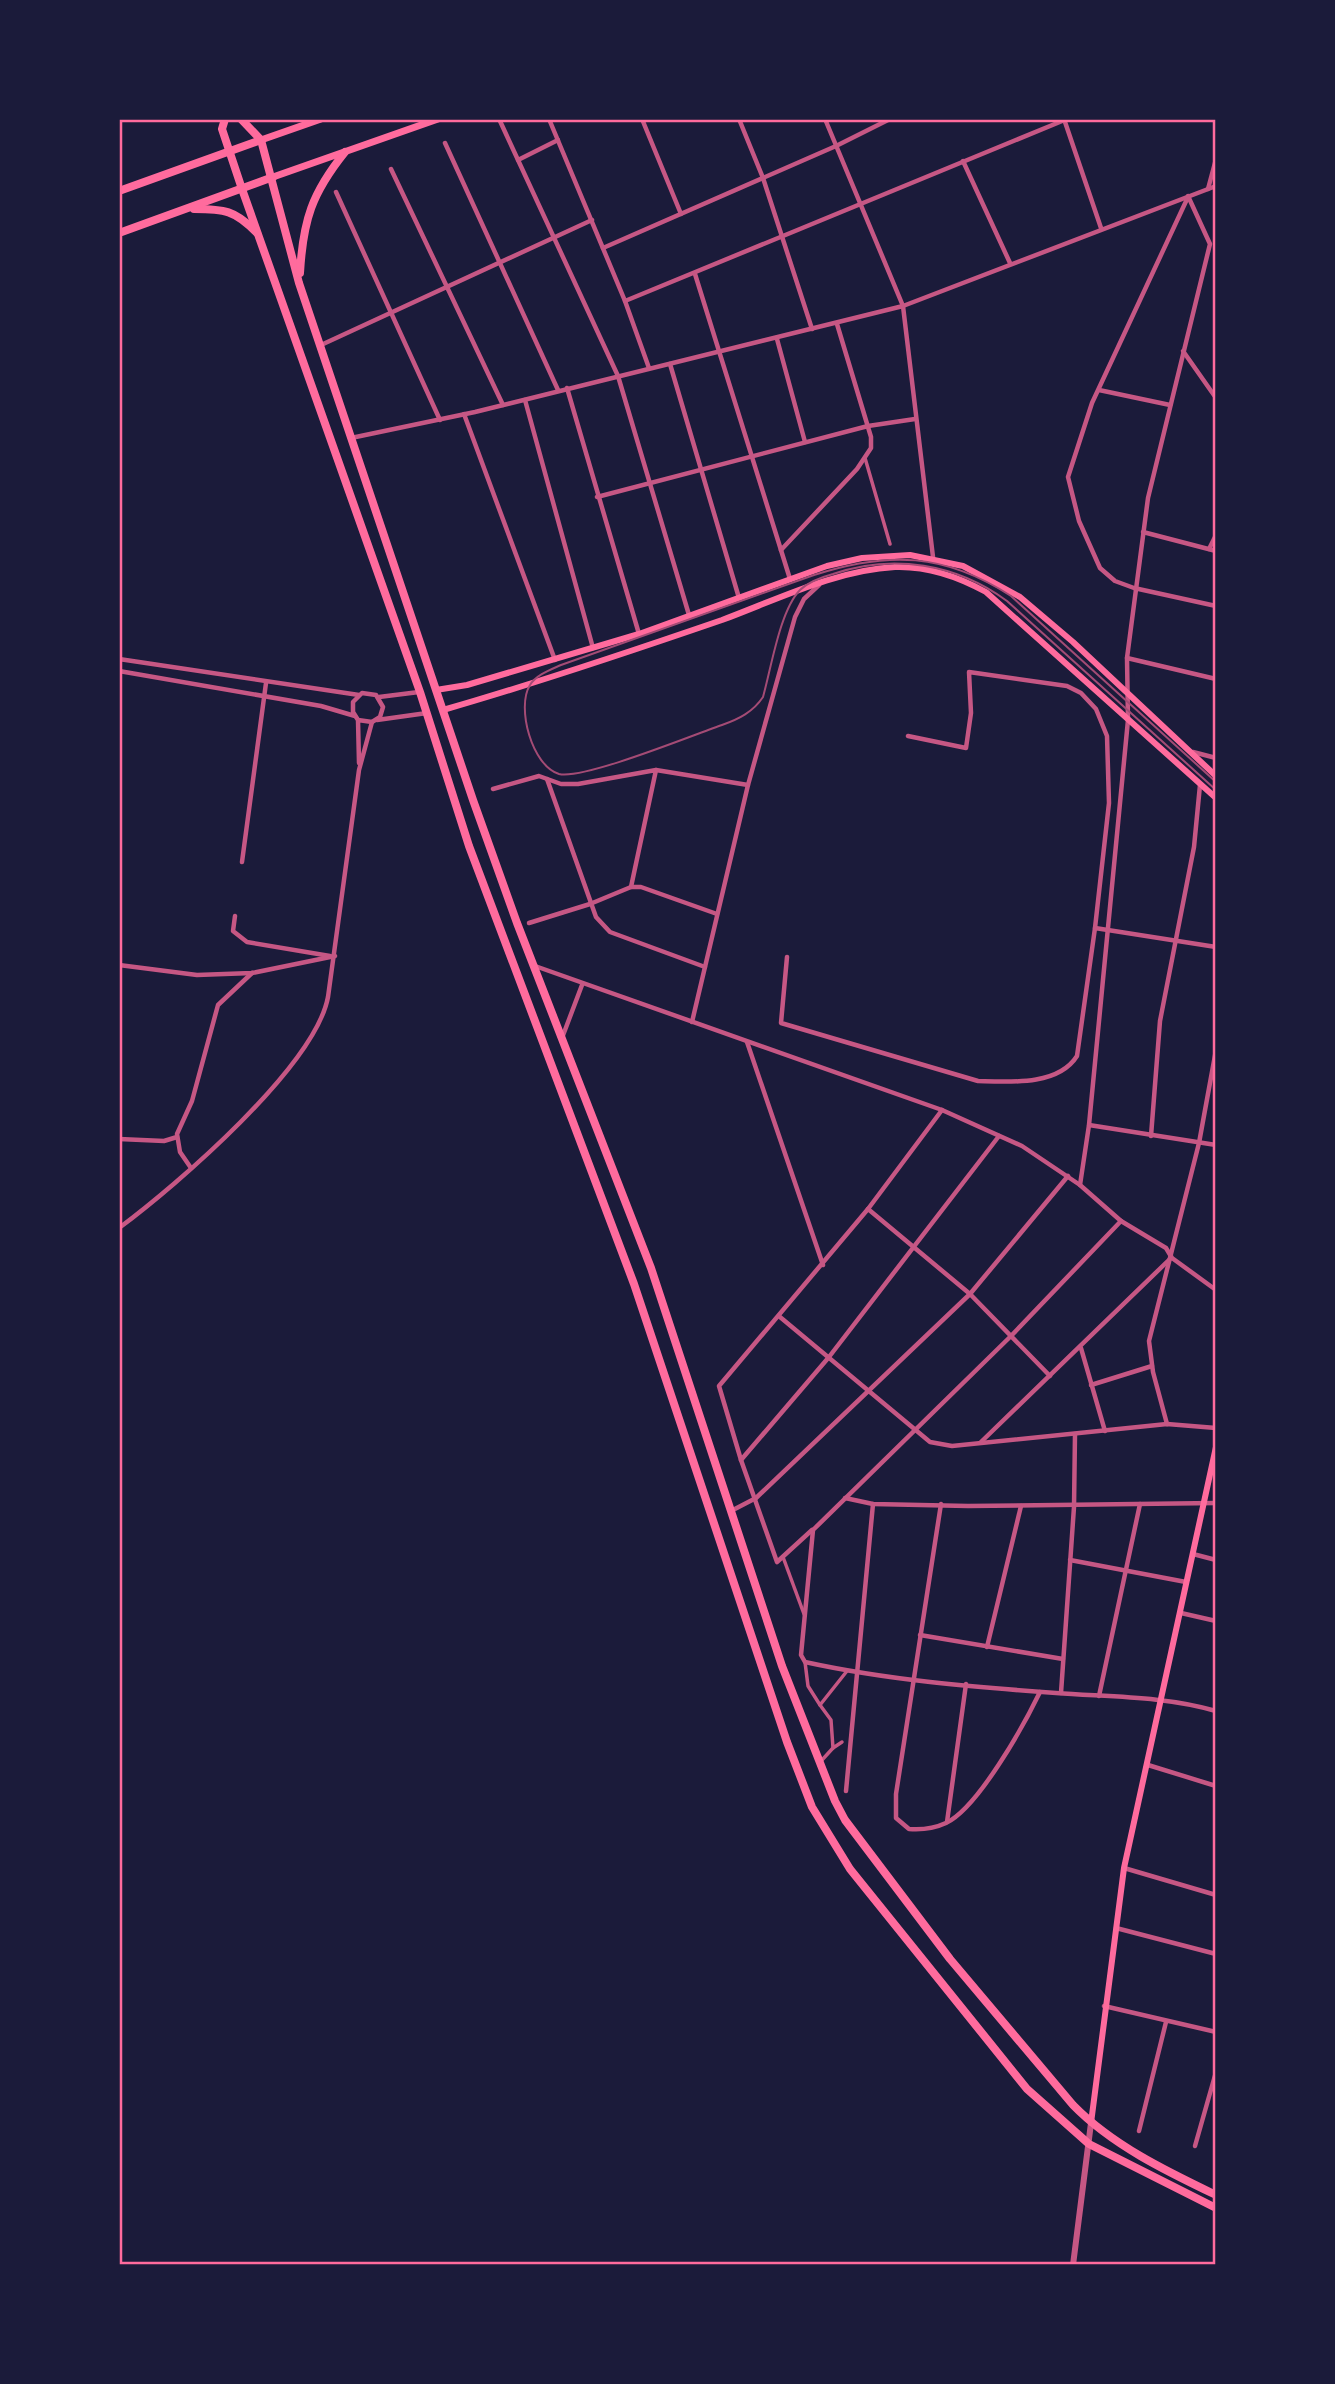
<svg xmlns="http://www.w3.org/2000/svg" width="1335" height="2384" font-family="Overpass,sans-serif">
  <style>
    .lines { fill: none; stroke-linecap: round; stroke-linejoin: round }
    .pedestrian { stroke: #c65784; stroke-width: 3.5 }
    .minor { stroke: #c65784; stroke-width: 4.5 }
    .tertiary { stroke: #c65784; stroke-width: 6 }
    .secondary { stroke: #ff6b9d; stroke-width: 6 }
    .primary { stroke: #ff6b9d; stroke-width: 7 }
    .trunk { stroke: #ff6b9d; stroke-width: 8 }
    .tram { stroke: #a44b75; stroke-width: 2 }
    .neatline { fill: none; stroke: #ff6b9d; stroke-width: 2.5 }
  </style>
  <rect width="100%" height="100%" fill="#1b1b3a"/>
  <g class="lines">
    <!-- pedestrian -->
    <g class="pedestrian">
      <path d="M865 458 890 544"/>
      <path d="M783 1557 804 1614"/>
      <path d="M805 1662 808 1686 820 1705 847 1671"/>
      <path d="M820 1705 831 1720 833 1748 842 1742"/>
      <path d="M822 1760 833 1748"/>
    </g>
    <!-- minor -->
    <g class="minor">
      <path d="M549 119 625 301 649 368"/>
      <path d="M642 119 681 214"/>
      <path d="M739 119 763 178 812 329"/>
      <path d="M825 119 903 306 933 557"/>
      <path d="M1064 119 1101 228"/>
      <path d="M500 121 618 376 689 615"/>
      <path d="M445 143 558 390"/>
      <path d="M518 160 558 140"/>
      <path d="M963 161 1010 263"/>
      <path d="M391 169 503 405"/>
      <path d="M1208 189 1216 159"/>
      <path d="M336 192 440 420"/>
      <path d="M1188 197 1092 403 1068 477 1079 521 1100 568 1115 581 1134 588 1216 606"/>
      <path d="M603 248 836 146 890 119"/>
      <path d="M695 274 790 579"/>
      <path d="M625 301 1067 119"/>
      <path d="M777 339 805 442"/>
      <path d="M321 345 592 220"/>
      <path d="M1183 351 1216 398"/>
      <path d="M670 364 739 598"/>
      <path d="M567 388 639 634"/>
      <path d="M1099 390 1170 405"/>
      <path d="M525 400 593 648"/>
      <path d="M464 414 555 660"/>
      <path d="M351 438 475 412 903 306 1216 186"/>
      <path d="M597 497 868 426 915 419"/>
      <path d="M1143 532 1216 551"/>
      <path d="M1209 549 1216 535"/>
      <path d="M781 550 857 469 871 448V437L837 324"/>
      <path d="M1127 658 1216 679"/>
      <path d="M119 659 359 695"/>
      <path d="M119 671 321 706 355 716"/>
      <path d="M379 697 419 692"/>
      <path d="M358 720 372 722 380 717 383 707 376 695 362 693 353 702V712L358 720 359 763"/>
      <path d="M377 720 427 713"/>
      <path d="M908 736 966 748 971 713 969 672 1067 686 1081 693 1096 709 1107 736 1109 803 1095 928"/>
      <path d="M1193 752 1216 758"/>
      <path d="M656 770 748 785"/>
      <path d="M547 779 596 917 610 932 705 967"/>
      <path d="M493 789 539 776 561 784H578L656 770 631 887"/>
      <path d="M242 862 266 683"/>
      <path d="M235 916 233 931 247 942 330 956"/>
      <path d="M529 923 590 904 631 887H641L717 914"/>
      <path d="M787 957 781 1023 978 1081C1010 1082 1058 1086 1077 1056L1095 928 1216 947"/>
      <path d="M119 965 197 975 252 973 335 956"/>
      <path d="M535 966 942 1110 1022 1146 1080 1185 1121 1221 1166 1248 1172 1258 1216 1290"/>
      <path d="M692 1022 748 785 795 617 804 599 819 585"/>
      <path d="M562 1038 582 985"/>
      <path d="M747 1042 823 1265"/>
      <path d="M1089 1125 1216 1145"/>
      <path d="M1151 1136 1160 1021 1194 847 1200 785"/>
      <path d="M119 1139 164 1141 177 1137"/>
      <path d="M191 1168 180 1152 177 1134 192 1101 218 1005 252 973"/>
      <path d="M1080 1185 1089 1125 1128 720 1127 658 1148 498 1210 244 1188 196"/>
      <path d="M868 1209 970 1294 1050 1376"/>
      <path d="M1121 1221 1011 1336 813 1530 801 1655 805 1662C887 1680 973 1687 1056 1693 1109 1697 1165 1696 1216 1711"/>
      <path d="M119 1228C177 1185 315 1066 328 997L359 770 372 722"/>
      <path d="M780 1317 930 1442 952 1446 1167 1424 1216 1428"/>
      <path d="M1081 1348 1105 1431"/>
      <path d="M1091 1385 1152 1366"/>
      <path d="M1167 1424 1153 1372 1149 1341 1199 1143 1216 1050"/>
      <path d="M981 1442 1171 1258"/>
      <path d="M741 1460 829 1357 999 1136"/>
      <path d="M845 1498 873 1504 968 1506 1216 1503"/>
      <path d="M941 1504 896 1794V1818L909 1829C922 1830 933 1829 946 1823 978 1808 1024 1725 1040 1692"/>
      <path d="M731 1511 756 1498 970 1294 1068 1176"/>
      <path d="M812 1530 777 1562 741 1460 719 1386 868 1209 942 1110"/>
      <path d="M1193 1554 1216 1560"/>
      <path d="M1070 1560 1186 1582"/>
      <path d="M1181 1613 1216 1621"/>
      <path d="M920 1635 1063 1659"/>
      <path d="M987 1647 1021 1506"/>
      <path d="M1061 1693 1074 1507 1075 1434"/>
      <path d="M1099 1696 1140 1504"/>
      <path d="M1148 1765 1216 1786"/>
      <path d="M846 1791 873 1504"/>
      <path d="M947 1822 966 1684"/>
      <path d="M1124 1868 1216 1895"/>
      <path d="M1116 1928 1216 1954"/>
      <path d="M1104 2006 1216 2032"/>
      <path d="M1139 2131 1166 2022"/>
      <path d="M1195 2146 1216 2072"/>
    </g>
    <!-- tertiary -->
    <path class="tertiary" d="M1073 2265 1091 2123"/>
    <!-- secondary -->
    <g class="secondary">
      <path d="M436 690 467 685 639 634 827 566 862 558 910 555 963 566 1020 597 1073 642 1216 776"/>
      <path d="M443 710C537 683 629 652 722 620 776 600 836 570 895 567 926 566 959 577 986 592L1216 798"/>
      <path d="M1091 2123 1124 1868 1216 1447"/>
    </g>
    <!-- primary -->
    <g class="primary">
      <path d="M261 140 321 119"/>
      <path d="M273 177 438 119"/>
    </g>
    <!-- trunk -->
    <g class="trunk">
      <path d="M225 119 222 129 242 189 420 692 469 846 634 1284 787 1742 812 1807 850 1869 1027 2089 1089 2144 1216 2208"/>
      <path d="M241 119 261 140 299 283 473 800 517 923 651 1268 782 1666 835 1801 845 1820 950 1959 1073 2105C1112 2145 1166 2171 1216 2195"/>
      <path d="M119 191 261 140"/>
      <path d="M194 209C224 209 235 210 257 233"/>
      <path d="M119 233 273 177"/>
      <path d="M300 273C303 220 312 193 345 152"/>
    </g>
    <!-- tram -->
    <path class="tram" d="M1216 782 1011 596C945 553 888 551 814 575L561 665C550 670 536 675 530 685 516 707 532 766 559 774 583 780 693 735 722 725 739 719 753 712 763 697 771 669 780 610 800 590 808 582 822 577 833 574 893 553 957 564 1007 601L1216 790"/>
  </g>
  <!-- border -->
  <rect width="1335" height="2384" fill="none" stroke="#1b1b3a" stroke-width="242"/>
  <rect x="121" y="121" width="1093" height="2142" class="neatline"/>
</svg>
